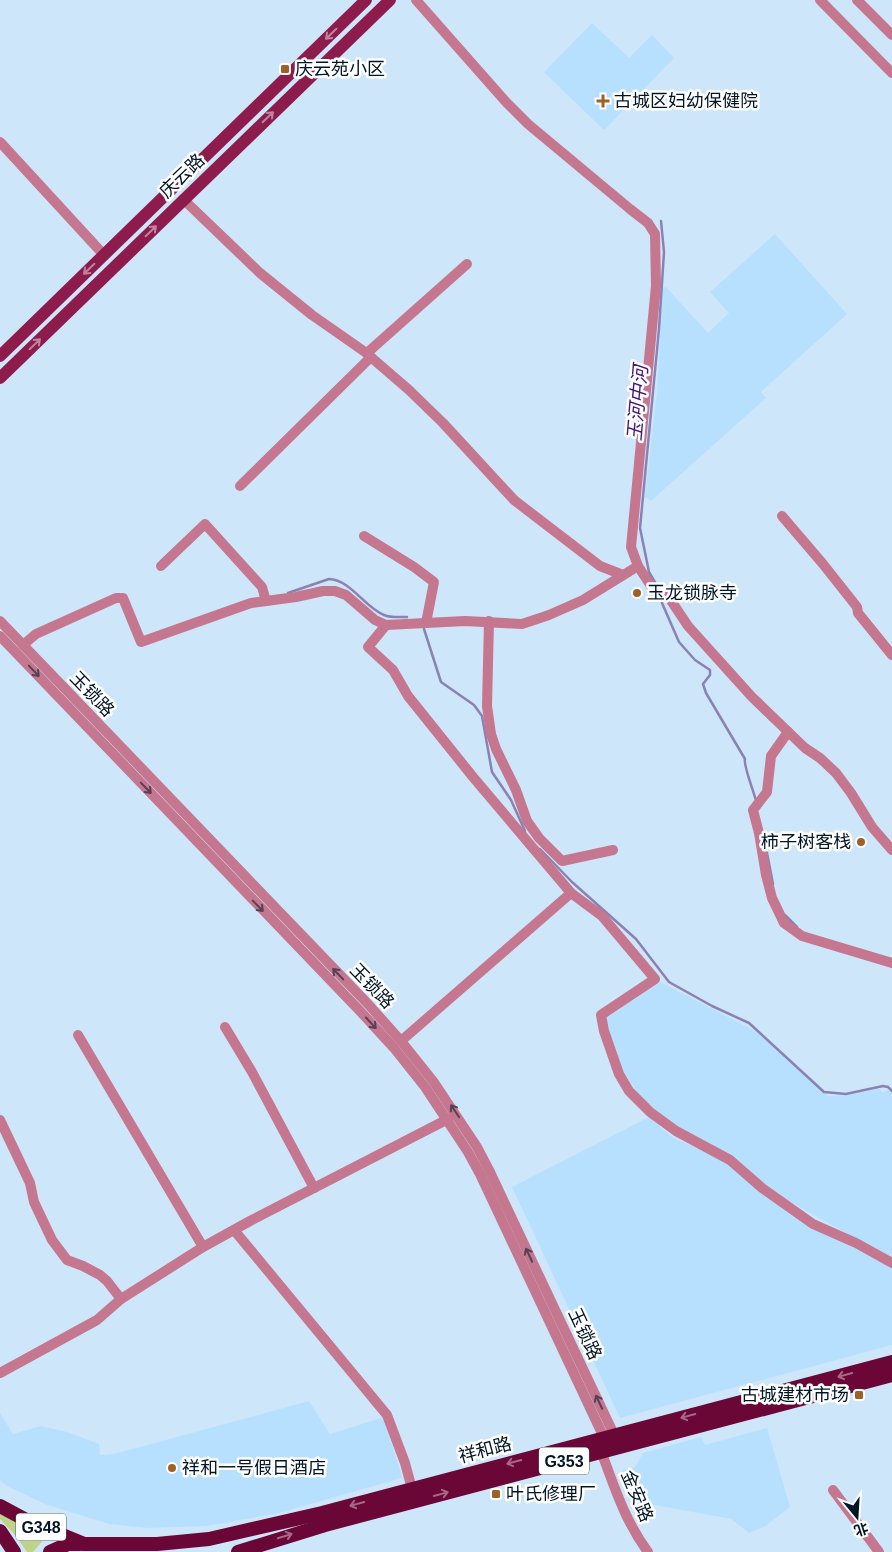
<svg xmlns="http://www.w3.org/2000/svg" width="892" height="1552" font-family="Arial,'Noto Sans SC',sans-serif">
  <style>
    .built { fill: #b7e0ff }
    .green { fill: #bed385 }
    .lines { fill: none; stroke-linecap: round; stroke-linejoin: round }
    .stream { stroke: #8b81b4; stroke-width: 2.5 }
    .minor { stroke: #c4778e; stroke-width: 10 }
    .major { stroke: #8d1c4c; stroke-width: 12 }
    .highway { stroke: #6b0736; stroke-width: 14 }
    .oneway { stroke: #c0829d }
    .oneway2 { stroke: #584154 }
    .oneway3 { stroke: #a66a86 }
    .poi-dot { fill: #9d6025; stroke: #fff; stroke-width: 2 }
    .labels { text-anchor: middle; stroke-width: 5; stroke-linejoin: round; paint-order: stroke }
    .shield { fill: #fff; stroke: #4c5b66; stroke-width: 1 }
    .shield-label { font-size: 16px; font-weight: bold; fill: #001525 }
    .poi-label { font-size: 18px; fill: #001525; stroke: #fff; text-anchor: start }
    .street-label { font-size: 18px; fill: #001525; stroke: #fff }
    .water-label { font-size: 19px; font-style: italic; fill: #461477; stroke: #fff }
  </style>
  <rect width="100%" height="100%" fill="#cee6f9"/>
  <!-- built -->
  <g class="built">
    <path d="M592 23 629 58 652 35 674 58 604 130 544 72Z"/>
    <path d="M775 234 847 314 761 392 766 398 651 501 645 497 657 391 663 288 666 287 708 333 729 313 710 292Z"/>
    <path d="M660 982 755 1031 828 1096 850 1095 879 1089 883 1093 887 1089 892 1093V1259L766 1188 672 1124 642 1099 623 1072 611 1042 606 1018Z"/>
    <path d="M649 1117 672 1137 728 1162 818 1229 892 1268V1345L620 1418 512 1187Z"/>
    <path d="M309 1401 330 1434 384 1417 402 1478 279 1513 207 1526 148 1528 109 1524 45 1504 7 1486 0 1480V1413L13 1434 41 1426 67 1432 99 1444 100 1455 114 1454Z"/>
    <path d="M767 1428 790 1507 764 1527 749 1533 731 1519 628 1500 623 1470 635 1467 643 1453 701 1437 705 1445Z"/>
  </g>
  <!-- green -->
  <path class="green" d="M0 1514 46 1535V1537L33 1552H27L16 1536 0 1519Z"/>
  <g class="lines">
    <!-- stream -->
    <g class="stream">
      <path d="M656 584 649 572 640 528 659 329 664 252 661 221"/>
      <path d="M288 593 329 579C351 580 364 607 384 615 391 618 399 617 407 617"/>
      <path d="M662 603 679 642 695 660 710 670V675L703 684 706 693 745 759C743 765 754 792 756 801"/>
      <path d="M424 629 441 682 474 705 482 716 492 772 511 800 525 831"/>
      <path d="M540 849 572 882 636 939 669 982 712 1006 749 1023 824 1092 846 1094 883 1086 888 1087 892 1091"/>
      <path d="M767 853 773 884"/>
      <path d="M785 915 797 927"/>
    </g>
    <!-- minor -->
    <g class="minor">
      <path d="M416 0 506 102 528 124 630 209 648 223 655 234 656 286 631 547 638 566 655 592 668 596 688 626 752 697 805 748 820 758 836 773 851 793 872 827 892 850"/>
      <path d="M820 0 892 73"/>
      <path d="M857 0 892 35"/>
      <path d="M0 142 103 254"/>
      <path d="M183 199 260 273 312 315 365 352 409 390 443 423 514 500 600 566 623 575"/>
      <path d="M367 353 467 264"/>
      <path d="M240 486 371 357"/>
      <path d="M782 516 823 564 857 607 858 613 892 655"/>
      <path d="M364 536 414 567 434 582 426 623"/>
      <path d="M161 566 205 524 262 587 266 601"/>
      <path d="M0 621 368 1004 401 1041 433 1081 477 1147 489 1170 617 1441"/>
      <path d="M489 621 487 706 491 734 496 749 516 790 527 821 539 838 562 861 613 850"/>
      <path d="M386 625 368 647 393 670 408 696 473 777 571 893 602 916 655 979 601 1015 604 1031 619 1074 629 1091 650 1112 676 1131 730 1160 762 1188 813 1224 856 1243 892 1263"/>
      <path d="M0 636 360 1011 394 1048 425 1087 468 1152 480 1174 607 1444"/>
      <path d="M23 645 36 634 116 598H123L141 642 251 603 296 597 323 591H335L346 595 375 620 386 625 465 621 522 624 549 615 583 600 638 566"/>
      <path d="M788 732 771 756 767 792 753 810 759 833 766 875 772 898 784 923 802 936 892 963"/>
      <path d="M225 1027 252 1072 314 1188"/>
      <path d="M78 1035 203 1247"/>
      <path d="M401 1041 571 893"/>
      <path d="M0 1120 30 1183 34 1202 52 1240 67 1260 83 1266 100 1275 107 1281 121 1299"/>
      <path d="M234 1230 387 1415 405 1463 412 1489"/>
      <path d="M0 1373 97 1320 121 1299 203 1247 250 1221 448 1119"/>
      <path d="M601 1451C614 1486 625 1521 648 1552"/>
      <path d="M833 1490 879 1552"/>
    </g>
    <!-- major -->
    <g class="major">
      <path d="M0 356 366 0"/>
      <path d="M0 378 390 0"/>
    </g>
    <!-- highway -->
    <g class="highway">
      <path d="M0 1506 26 1520 84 1544H157L209 1539 322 1513 892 1362"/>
      <path d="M0 1531 14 1552"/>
      <path d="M50 1552 68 1544H80"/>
      <path d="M238 1552 325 1525 892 1375"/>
    </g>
  </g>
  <!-- one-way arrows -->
  <defs><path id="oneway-shaft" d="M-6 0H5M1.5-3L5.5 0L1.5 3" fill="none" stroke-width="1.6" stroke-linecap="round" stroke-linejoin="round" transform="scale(1.25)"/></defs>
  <g class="oneway">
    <use href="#oneway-shaft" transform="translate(331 34) rotate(136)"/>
    <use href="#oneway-shaft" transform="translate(268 117) rotate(-44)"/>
    <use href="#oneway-shaft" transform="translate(151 231) rotate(-44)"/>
    <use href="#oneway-shaft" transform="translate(89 269) rotate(136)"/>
    <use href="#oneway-shaft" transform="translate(35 344) rotate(-44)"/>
  </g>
  <g class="oneway2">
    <use href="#oneway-shaft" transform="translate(34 671) rotate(46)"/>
    <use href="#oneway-shaft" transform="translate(146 788) rotate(46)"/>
    <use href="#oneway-shaft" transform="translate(258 906) rotate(46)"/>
    <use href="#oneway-shaft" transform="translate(338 974) rotate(-134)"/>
    <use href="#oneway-shaft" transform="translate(371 1023) rotate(47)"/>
    <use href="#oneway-shaft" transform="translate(455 1111) rotate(-124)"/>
    <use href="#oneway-shaft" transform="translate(529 1255) rotate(-115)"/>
    <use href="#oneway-shaft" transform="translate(599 1402) rotate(-115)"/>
  </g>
  <g class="oneway3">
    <use href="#oneway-shaft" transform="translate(845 1375) rotate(165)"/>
    <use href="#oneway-shaft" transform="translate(688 1416) rotate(165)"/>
    <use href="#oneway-shaft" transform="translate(514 1462) rotate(165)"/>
    <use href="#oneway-shaft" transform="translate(441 1494) rotate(-15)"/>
    <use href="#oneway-shaft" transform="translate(357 1504) rotate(165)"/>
    <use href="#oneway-shaft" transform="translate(285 1536) rotate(-17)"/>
  </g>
  <!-- markers -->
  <g class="poi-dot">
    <rect x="280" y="64" width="10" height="10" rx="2.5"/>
    <path d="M600.5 93.5h5v5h5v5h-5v5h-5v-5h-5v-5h5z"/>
    <circle cx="637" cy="593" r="5"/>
    <circle cx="861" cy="842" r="5"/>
    <rect x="854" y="1390" width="10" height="10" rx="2.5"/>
    <circle cx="172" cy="1468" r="5"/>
    <rect x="491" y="1489" width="10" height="10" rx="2.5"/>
  </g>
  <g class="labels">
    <!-- shield labels -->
    <g class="shield">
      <rect x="539" y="1447.5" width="50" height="27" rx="4"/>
      <rect x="16" y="1513.5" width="50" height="27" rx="4"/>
    </g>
    <g class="shield-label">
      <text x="564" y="1467">G353</text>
      <text x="41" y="1533">G348</text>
    </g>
    <!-- poi labels -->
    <g class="poi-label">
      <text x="295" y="75">庆云苑小区</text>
      <text x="614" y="107">古城区妇幼保健院</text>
      <text x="647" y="599">玉龙锁脉寺</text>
      <text x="851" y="848" text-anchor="end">柿子树客栈</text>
      <text x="849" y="1401" text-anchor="end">古城建材市场</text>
      <text x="182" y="1474">祥和一号假日酒店</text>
      <text x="506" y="1500">叶氏修理厂</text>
    </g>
    <!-- street labels -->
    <g class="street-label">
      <text transform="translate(182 176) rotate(-44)" y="6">庆云路</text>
      <text transform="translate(92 694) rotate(46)" y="6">玉锁路</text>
      <text transform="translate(372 986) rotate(46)" y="6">玉锁路</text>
      <text transform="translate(585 1334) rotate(65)" y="6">玉锁路</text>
      <text transform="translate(485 1450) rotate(-15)" y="6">祥和路</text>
      <text transform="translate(637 1496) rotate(67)" y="6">金安路</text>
    </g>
    <!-- water labels -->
    <g class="water-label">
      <text transform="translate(637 403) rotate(-85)" y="7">玉河中河</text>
    </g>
  </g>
  <!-- north arrow -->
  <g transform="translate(857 1517) rotate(162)" stroke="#ffffff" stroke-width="4" paint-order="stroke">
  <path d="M0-4L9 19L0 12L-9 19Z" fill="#001525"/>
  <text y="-8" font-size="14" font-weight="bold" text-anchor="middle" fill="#001525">北</text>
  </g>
</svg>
